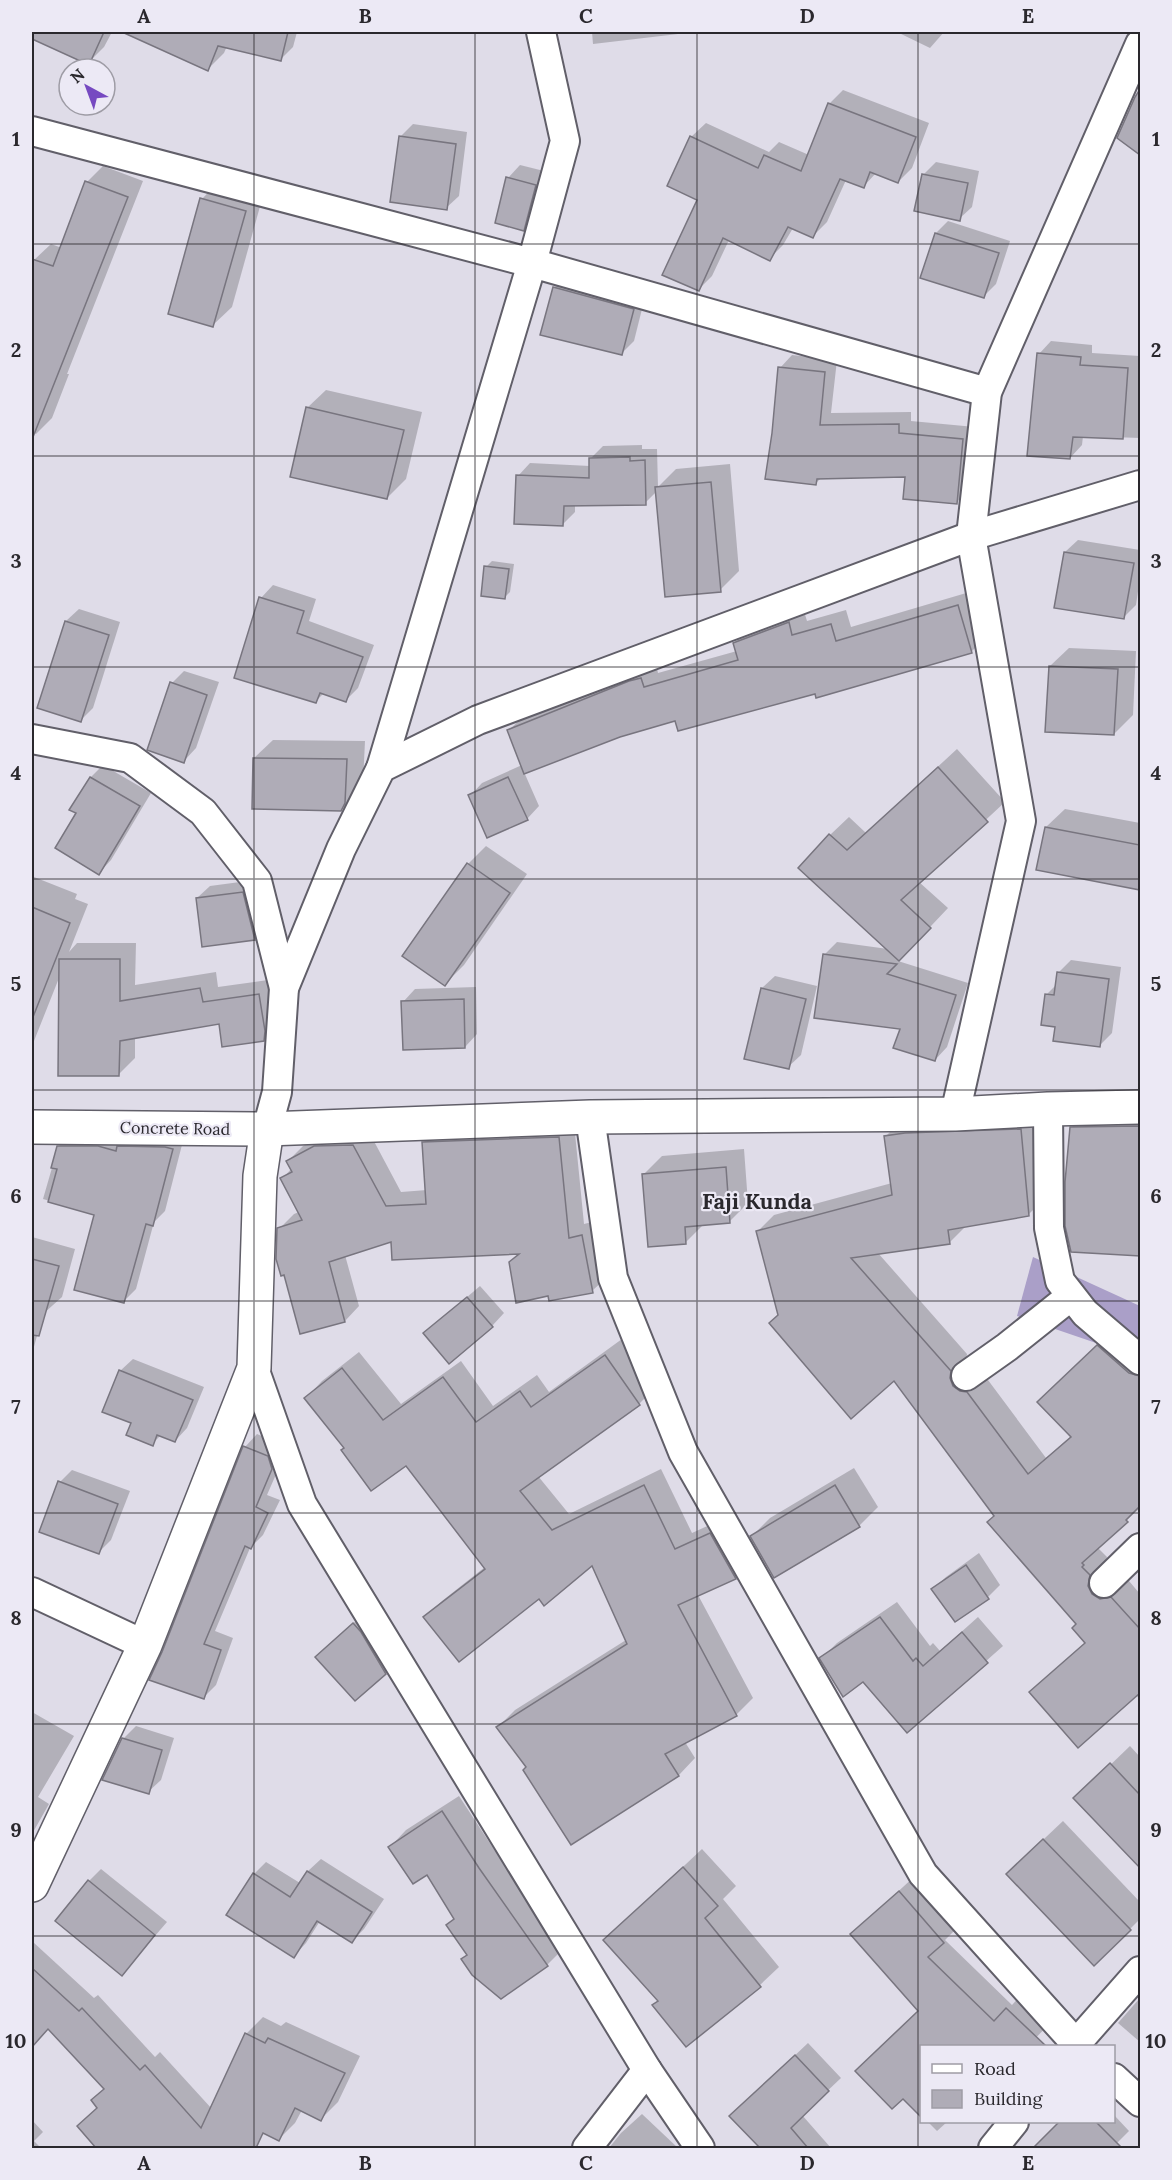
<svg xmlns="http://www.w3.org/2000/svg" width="1172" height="2180" font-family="Lora,serif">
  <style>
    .forest { fill: #aa9fc8 }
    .shadow { fill: #0003 }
    .building { fill: #afacb7; stroke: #78757f; stroke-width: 1.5 }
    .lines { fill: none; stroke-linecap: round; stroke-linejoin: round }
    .street-casing { stroke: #615f69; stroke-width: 32 }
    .secondary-casing { stroke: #615f69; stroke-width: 36 }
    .street { stroke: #fff; stroke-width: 28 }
    .secondary { stroke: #fff; stroke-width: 33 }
    .grid { fill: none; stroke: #2a282d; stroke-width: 1.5; stroke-opacity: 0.55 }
    .labels { text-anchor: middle; stroke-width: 4.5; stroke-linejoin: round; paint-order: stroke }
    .street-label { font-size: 16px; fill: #2a282d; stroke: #ece9f5 }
    .district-label { font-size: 22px; font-weight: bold; fill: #2a282d; stroke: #ece9f5 }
    .neatline { fill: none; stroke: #2a282d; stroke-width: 2 }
    .grid-label { font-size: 20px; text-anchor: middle; font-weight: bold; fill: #2a282d }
  </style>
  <rect width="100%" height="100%" fill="#dfdce8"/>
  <!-- forest -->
  <path class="forest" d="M1033 1257 1140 1306V1358L1017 1316Z"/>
  <!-- shadow -->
  <g class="shadow">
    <path d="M48 32H112L104 47 88 63 43 43Z"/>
    <path d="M125 32H233L224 53 208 69Z"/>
    <path d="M240 32H297L293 47 281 59 236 49Z"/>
    <path d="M592 32H695L593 44Z"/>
    <path d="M897 32H944L930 48Z"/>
    <path d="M843 90 929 123 912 168 898 182 876 173 864 186 846 180 827 222 813 236 793 228 783 245 769 259 729 240 712 276 698 290 699 199 691 137 706 123 769 152 779 142 809 155 829 104Z"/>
    <path d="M1140 91V153L1119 137Z"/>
    <path d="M413 124 467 132 459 196 446 208 400 137Z"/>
    <path d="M936 162 979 171 972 207 959 219 916 210 924 174Z"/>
    <path d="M520 165 548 172 536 216 523 229 508 178Z"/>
    <path d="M103 166 143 181 67 374H69L52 418 36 434 32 432V267L34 260 51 244 62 248 87 182Z"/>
    <path d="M220 180 264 192 232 307 213 325 202 199Z"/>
    <path d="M948 221 1010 241 996 284 984 296 936 233Z"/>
    <path d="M566 275 645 297 634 341 621 354 554 288Z"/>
    <path d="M1051 341 1092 345V353L1140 356V438L1083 436 1082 445 1070 458 1039 354Z"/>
    <path d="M792 355 837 360 831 413 911 412V421L975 427 968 490 956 503 907 475 822 477 816 483 780 368Z"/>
    <path d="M326 390 422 412 406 479 387 498 307 408Z"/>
    <path d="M642 445V449H657L658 487 676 469 730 464 739 571 720 590 657 491 645 503 575 505V512L562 525 518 476 530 463 590 466V459L603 446Z"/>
    <path d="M1078 540 1140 550V578L1136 605 1123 618 1065 552Z"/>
    <path d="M492 561 514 564 510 592 504 598 486 567Z"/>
    <path d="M273 585 316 599 309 621 374 645 358 688 346 700 324 693 316 701 261 598Z"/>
    <path d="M973 591 986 637 971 652 816 693 676 719 620 735 524 772 539 806 527 819 470 796 482 783 522 765 509 730 524 716 656 664 658 673 737 651 734 643 749 628 803 608 807 621 846 610 851 627Z"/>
    <path d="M79 609 120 622 93 708 81 720 66 621Z"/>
    <path d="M1069 648 1136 651 1133 715 1114 734 1050 666Z"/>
    <path d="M184 671 219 682 196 748 184 761 172 683Z"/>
    <path d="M273 740 365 741 363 783 360 791 341 810 254 758Z"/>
    <path d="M957 749 1005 802 919 882 948 908 898 961 968 983 947 1047 935 1060 824 955 837 942 888 949 830 835 849 817 866 833Z"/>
    <path d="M103 765 151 793 111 860 99 873 78 813 91 777Z"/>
    <path d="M1065 809 1140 823 1139 888 1046 827Z"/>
    <path d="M486 846 527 874 464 965 445 984 468 864Z"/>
    <path d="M34 877 77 894 75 899 88 904 69 952 77 943H136L135 985 216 972 218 987 275 979 280 1023 263 1039 221 1023 135 1037V1058L119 1074 61 973 32 1046V879Z"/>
    <path d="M255 880 267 927 254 939 197 898 210 886Z"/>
    <path d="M1071 960 1121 967 1112 1033 1099 1046 1056 1026 1046 995 1057 984 1058 973Z"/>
    <path d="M775 976 817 986 801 1055 788 1067 762 988Z"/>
    <path d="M476 987 477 1034 465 1047 403 1002 415 989Z"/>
    <path d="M1140 1111V1254L1072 1250 1071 1128 1087 1112Z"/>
    <path d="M1038 1113 1045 1198 1028 1215 966 1226 950 1242 878 1253 967 1354 966 1360 985 1376 1046 1458 1072 1435 1056 1385 1115 1329 1140 1351V1508L1099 1546V1549L1107 1557 1104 1569 1118 1582 1129 1581 1140 1594V1700L1136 1695 1031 1692 1086 1642 1078 1624 894 1379 779 1315 757 1232 774 1215 892 1183 885 1137 902 1120Z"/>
    <path d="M574 1123 584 1224 596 1221 607 1277 592 1291 549 1294 510 1263 521 1252 392 1240 345 1255 359 1306 345 1321 279 1229 294 1214 299 1212 282 1179 292 1168 288 1161 303 1146 330 1132 368 1130 401 1192 427 1190 423 1143 438 1128Z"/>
    <path d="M71 1134 184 1137 165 1211 154 1222 136 1289 123 1302 96 1214 43 1199 58 1147Z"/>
    <path d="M744 1149 748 1203 729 1222 704 1224 685 1243 644 1174 662 1156Z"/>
    <path d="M32 1237 75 1249 62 1297 43 1314 32 1354Z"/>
    <path d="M480 1286 504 1313 492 1326 425 1333Z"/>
    <path d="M622 1339 656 1387 639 1404 538 1476 569 1514 661 1469 692 1533 727 1517 752 1561 735 1578 698 1595 753 1698 736 1715 685 1742 695 1758 679 1775 572 1843 528 1766 498 1727 515 1710 626 1640 592 1564 539 1597 425 1617 442 1601 485 1567 407 1464 345 1448 306 1398 322 1381 359 1352 401 1404 461 1361 493 1406 537 1375 549 1392Z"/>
    <path d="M133 1359 204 1387 187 1428 175 1441 161 1435 152 1444 133 1422 120 1371Z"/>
    <path d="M257 1434 280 1444 284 1456 267 1495 280 1500 263 1535 250 1548 215 1631 233 1638 216 1685 204 1697 164 1653 245 1447Z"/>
    <path d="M854 1468 878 1507 859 1526 774 1576 752 1536 770 1518Z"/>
    <path d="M72 1470 130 1491 111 1540 99 1552 60 1482Z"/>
    <path d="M979 1553 1000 1585 988 1597 933 1589 946 1577Z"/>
    <path d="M897 1602 930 1646 933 1643 940 1651 978 1617 1003 1646 907 1731 863 1680 821 1659 837 1643Z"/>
    <path d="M366 1612 398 1660 385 1673 330 1644Z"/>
    <path d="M32 1712 74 1736 38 1797 49 1804 32 1834Z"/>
    <path d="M136 1726 174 1738 161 1780 148 1792 123 1739Z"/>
    <path d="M1130 1746 1140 1757V1866L1076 1798Z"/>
    <path d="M459 1796 495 1851 564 1948 547 1965 501 1997 448 1925 455 1918 427 1873 390 1847 406 1830Z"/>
    <path d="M1063 1821 1140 1902V1919L1130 1929 1027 1855Z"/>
    <path d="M702 1849 736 1886 723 1899 779 1967 760 1985 687 2045 659 2000 605 1940Z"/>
    <path d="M321 1859 384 1899 364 1929 352 1941 320 1921 306 1943 294 1956 254 1874 266 1862 300 1883 308 1871Z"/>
    <path d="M101 1869 167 1922 122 1974 89 1881Z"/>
    <path d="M916 1875 960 1925 945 1940 1012 2005 1024 1992 1053 2020 1028 2046H922V2115L903 2097 920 2010 852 1934Z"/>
    <path d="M33 1942 94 1998 98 1995 155 2057 160 2052 212 2109 246 2034 263 2017 281 2026 286 2022 360 2056 338 2102 321 2119 302 2110 295 2123 279 2139 229 2115 260 2148H158L141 2130 120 2148H98L79 2126 99 2107 105 2088 48 2028 41 2035 32 2026V1943Z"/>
    <path d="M1140 1998V2042L1118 2023Z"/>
    <path d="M808 2043 841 2078 802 2115 831 2148H762L731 2116Z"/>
    <path d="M642 2114 678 2148H609L621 2133Z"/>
    <path d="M1114 2115 1129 2131 1112 2148H1041L1038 2146 1062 2122H1114Z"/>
    <path d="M32 2120 43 2132 34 2141 41 2148H32Z"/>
    <path d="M928 2122H947L937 2131Z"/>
  </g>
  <!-- building -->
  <g class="building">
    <path d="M32 32H104L89 65 32 39Z"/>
    <path d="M122 32H288L281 61 218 46 208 71Z"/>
    <path d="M1140 89V155L1117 138 1135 97Z"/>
    <path d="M828 103 916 137 898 183 870 172 864 188 840 179 813 238 788 227 770 261 723 238 699 291 662 275 697 200 667 186 690 136 758 168 764 155 801 171Z"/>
    <path d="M399 136 456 144 447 210 390 202Z"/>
    <path d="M922 174 968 183 960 221 914 211Z"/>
    <path d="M506 177 536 185 524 231 495 223Z"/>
    <path d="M85 181 128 197 33 437H32V259L53 266Z"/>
    <path d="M200 198 246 211 213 327 168 314Z"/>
    <path d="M935 233 999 253 984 298 920 278Z"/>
    <path d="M553 287 634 309 622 355 540 335Z"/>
    <path d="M1037 353 1081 357 1080 365 1128 368 1123 439 1073 437 1070 459 1027 456Z"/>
    <path d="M778 367 825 372 820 425 899 424V433L963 439 957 504 903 499 905 477 817 479 816 485 765 479 772 433Z"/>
    <path d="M306 407 404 430 387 499 290 477Z"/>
    <path d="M630 457V461L645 460 646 505 564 506 563 526 514 524 516 475 589 478V458Z"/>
    <path d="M711 482 721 592 665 597 655 487Z"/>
    <path d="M1064 552 1134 563 1124 619 1054 608Z"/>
    <path d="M484 566 509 569 505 599 481 596Z"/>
    <path d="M259 597 304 611 297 633 363 657 346 702 320 693 316 703 234 678Z"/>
    <path d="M958 605 972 653 816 698 815 694 678 731 675 721 620 737 524 774 507 730 629 681 641 678 644 687 738 660 733 643 789 622 792 635 831 624 836 641Z"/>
    <path d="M65 621 109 635 81 722 37 708Z"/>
    <path d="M1049 666 1118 669 1114 735 1045 732Z"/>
    <path d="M170 682 207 695 184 763 147 750Z"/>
    <path d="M253 758 347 759 345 803 341 811 252 809Z"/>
    <path d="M938 767 988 822 901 900 931 928 899 961 798 868 829 834 847 850Z"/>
    <path d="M90 777 140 806 99 875 55 848 76 813 69 810Z"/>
    <path d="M508 777 528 820 487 838 468 795Z"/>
    <path d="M1045 827 1140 845V890L1036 870Z"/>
    <path d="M467 863 510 893 445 986 402 956Z"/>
    <path d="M243 892 255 940 202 947 196 898Z"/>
    <path d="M32 907 70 923 33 1017 32 1016Z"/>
    <path d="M823 954 897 964 887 974 956 995 935 1061 893 1048 900 1029 814 1018Z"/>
    <path d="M59 959H120V1001L200 988 203 1002 259 994 265 1031 264 1041 222 1047 219 1024 120 1041 119 1076H58Z"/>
    <path d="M1057 972 1109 979 1100 1047 1053 1041 1055 1027 1041 1025 1045 994 1054 995Z"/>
    <path d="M761 988 806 999 789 1069 744 1059Z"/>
    <path d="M464 999 465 1048 403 1050 401 1001Z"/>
    <path d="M1140 1126V1256L1071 1252 1065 1226V1182L1070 1127Z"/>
    <path d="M1021 1129 1029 1216 948 1230 950 1244 851 1258 951 1371 950 1378 953 1386 960 1391 967 1392 1028 1474 1071 1437 1037 1402 1097 1345 1129 1373 1140 1376V1506L1126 1520 1128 1522 1082 1563 1084 1565 1082 1567 1090 1575 1088 1586 1092 1594 1100 1599 1111 1597 1140 1629V1693L1078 1748 1029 1692 1085 1643 1072 1628 1076 1624 987 1522 994 1516 894 1381 851 1419 769 1323 778 1315 756 1231 892 1195 884 1136 905 1133Z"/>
    <path d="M559 1137 569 1238 582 1235 593 1293 549 1301 548 1296 516 1303 509 1262 519 1254 392 1260 391 1242 329 1262 345 1322 300 1334 284 1275 281 1276 276 1259 277 1228 302 1220 280 1178 292 1172 286 1161 314 1146 353 1145 386 1206 426 1204 422 1142Z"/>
    <path d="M57 1146H98L116 1151 117 1146 165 1147 173 1149 153 1226 146 1224 124 1303 74 1290 94 1215 48 1202 57 1169 51 1168Z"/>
    <path d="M726 1167 730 1223 685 1227 686 1244 648 1247 642 1174Z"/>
    <path d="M32 1259 59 1266 39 1336 32 1335Z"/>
    <path d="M467 1297 493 1327 449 1364 423 1333Z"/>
    <path d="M605 1355 640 1405 520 1491 552 1530 644 1485 675 1549 710 1533 736 1579 678 1605 737 1716 665 1754 679 1776 571 1845 523 1770 526 1767 496 1727 627 1644 592 1566 544 1606 539 1599 459 1662 423 1617 485 1569 406 1466 371 1491 341 1450 344 1448 304 1398 342 1368 383 1420 443 1377 476 1422 520 1391 531 1407Z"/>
    <path d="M119 1370 193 1400 175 1442 157 1435 153 1446 126 1435 131 1423 102 1412Z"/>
    <path d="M243 1446 268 1456 272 1469 256 1507 268 1513 251 1549 245 1546 204 1644 221 1650 204 1699 149 1680 162 1652Z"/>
    <path d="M58 1481 118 1504 99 1554 39 1532Z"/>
    <path d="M835 1485 860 1527 774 1578 750 1536Z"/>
    <path d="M966 1565 989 1599 955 1622 931 1589Z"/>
    <path d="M880 1617 913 1661 916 1658 923 1666 962 1632 988 1663 907 1733 863 1682 843 1697 819 1658Z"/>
    <path d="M353 1623 361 1632 386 1674 355 1701 315 1657Z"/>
    <path d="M122 1738 162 1750 149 1794 102 1780Z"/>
    <path d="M1110 1763 1140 1795V1868L1073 1798Z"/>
    <path d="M442 1811 479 1868 548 1966 501 1999 472 1975 461 1959 467 1955 446 1925 454 1919 427 1875 413 1884 388 1847Z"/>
    <path d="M1043 1839 1131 1930 1094 1966 1006 1874Z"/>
    <path d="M683 1867 718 1906 705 1918 761 1987 686 2047 652 2005 658 2001 603 1940Z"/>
    <path d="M307 1871 372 1912 352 1943 317 1921 294 1958 226 1915 253 1873 290 1897Z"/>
    <path d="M88 1880 155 1935 122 1976 55 1921Z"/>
    <path d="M899 1891 944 1943 928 1957 994 2021 1006 2008 1046 2046H921V2117L903 2099 892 2109 855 2071 918 2011 850 1934Z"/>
    <path d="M32 1968 79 2011 82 2008 140 2070 145 2065 201 2128 245 2033 265 2043 268 2038 345 2073 321 2121 295 2108 279 2141 263 2133 256 2148H96L77 2126 97 2108 91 2100 104 2089 48 2029 32 2047Z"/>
    <path d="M795 2055 829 2091 791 2128 808 2148H760L729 2116Z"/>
    <path d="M1060 2121H1095L1122 2148H1033Z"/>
  </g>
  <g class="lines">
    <!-- street casing -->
    <g class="street-casing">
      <g id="street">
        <path d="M32 131 532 263 987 392"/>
        <path d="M32 739 130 758 203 812 257 881 284 988"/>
        <path d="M381 768 532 263 565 141 541 32"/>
        <path d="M1048 1109 1049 1228 1060 1281 1085 1313 1140 1360"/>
        <path d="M955 1114 1021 821 971 536 987 392 1140 44"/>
        <path d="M590 1117 613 1278 683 1452 923 1874 1078 2046"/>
        <path d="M267 1129 277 1092 284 988 341 849 381 768 478 720 971 536 1140 485"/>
        <path d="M254 1368 302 1504 647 2070 700 2148"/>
        <path d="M966 1376 1007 1347 1071 1296"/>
        <path d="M1104 1583 1140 1548"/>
        <path d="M32 1592 145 1645"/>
        <path d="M1074 2046 1140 1971"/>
        <path d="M1114 2078 1140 2102"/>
        <path d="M587 2148 647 2070"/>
        <path d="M993 2148 1014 2122"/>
      </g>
    </g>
    <!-- secondary casing -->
    <g class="secondary-casing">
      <g id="secondary">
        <path d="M32 1127 267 1129 590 1117 955 1114 1048 1109 1140 1107"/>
        <path d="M32 1885 145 1645 254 1368 260 1176 267 1129"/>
      </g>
    </g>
    <!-- street -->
    <use href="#street" class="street"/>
    <!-- secondary -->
    <use href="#secondary" class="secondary"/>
  </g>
  <!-- grid -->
  <path class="grid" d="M254 32V2148M475 32V2148M697 32V2148M918 32V2148M32 244H1140M32 456H1140M32 667H1140M32 879H1140M32 1090H1140M32 1301H1140M32 1513H1140M32 1724H1140M32 1936H1140"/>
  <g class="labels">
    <!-- street labels -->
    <g class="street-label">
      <text transform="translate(175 1128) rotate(1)" y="6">Concrete Road</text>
    </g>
    <!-- district labels -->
    <g class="district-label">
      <text x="757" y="1209">Faji Kunda</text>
    </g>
  </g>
  <!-- border -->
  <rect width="1172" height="2180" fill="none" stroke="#ece9f5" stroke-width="66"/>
  <!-- legend -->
  <rect x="920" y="2045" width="195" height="78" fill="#ece9f5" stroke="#9e9ca5" stroke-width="1.5"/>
  <rect x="932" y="2064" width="30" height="9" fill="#ffffff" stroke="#9e9ca5" stroke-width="1.5"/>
  <text x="974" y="2075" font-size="18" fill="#2a282d">Road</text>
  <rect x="932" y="2090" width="30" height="18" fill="#afacb7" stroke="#9e9ca5" stroke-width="1.5"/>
  <text x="974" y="2105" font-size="18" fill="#2a282d">Building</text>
  <!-- north arrow -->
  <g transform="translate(87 87) rotate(319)"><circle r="28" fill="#ece9f5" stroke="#9e9ca5" stroke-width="1.5"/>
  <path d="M0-4.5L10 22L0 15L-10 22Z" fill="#7649c1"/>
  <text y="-9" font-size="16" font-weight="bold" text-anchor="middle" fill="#2a282d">N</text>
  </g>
  <rect x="33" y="33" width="1106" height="2114" class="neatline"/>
  <g class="grid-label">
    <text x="144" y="23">A</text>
    <text x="365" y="23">B</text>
    <text x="586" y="23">C</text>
    <text x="807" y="23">D</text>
    <text x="1028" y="23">E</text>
    <text x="16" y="146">1</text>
    <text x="1156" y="146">1</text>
    <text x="16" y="357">2</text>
    <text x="1156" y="357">2</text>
    <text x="16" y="568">3</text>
    <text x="1156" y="568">3</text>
    <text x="16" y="780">4</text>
    <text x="1156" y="780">4</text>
    <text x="16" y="991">5</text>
    <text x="1156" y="991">5</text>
    <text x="16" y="1203">6</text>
    <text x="1156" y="1203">6</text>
    <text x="16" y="1414">7</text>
    <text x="1156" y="1414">7</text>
    <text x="16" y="1625">8</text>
    <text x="1156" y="1625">8</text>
    <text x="16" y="1837">9</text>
    <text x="1156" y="1837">9</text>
    <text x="16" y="2048">10</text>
    <text x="1156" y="2048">10</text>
    <text x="144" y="2170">A</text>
    <text x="365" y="2170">B</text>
    <text x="586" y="2170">C</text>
    <text x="807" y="2170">D</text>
    <text x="1028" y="2170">E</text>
  </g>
</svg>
